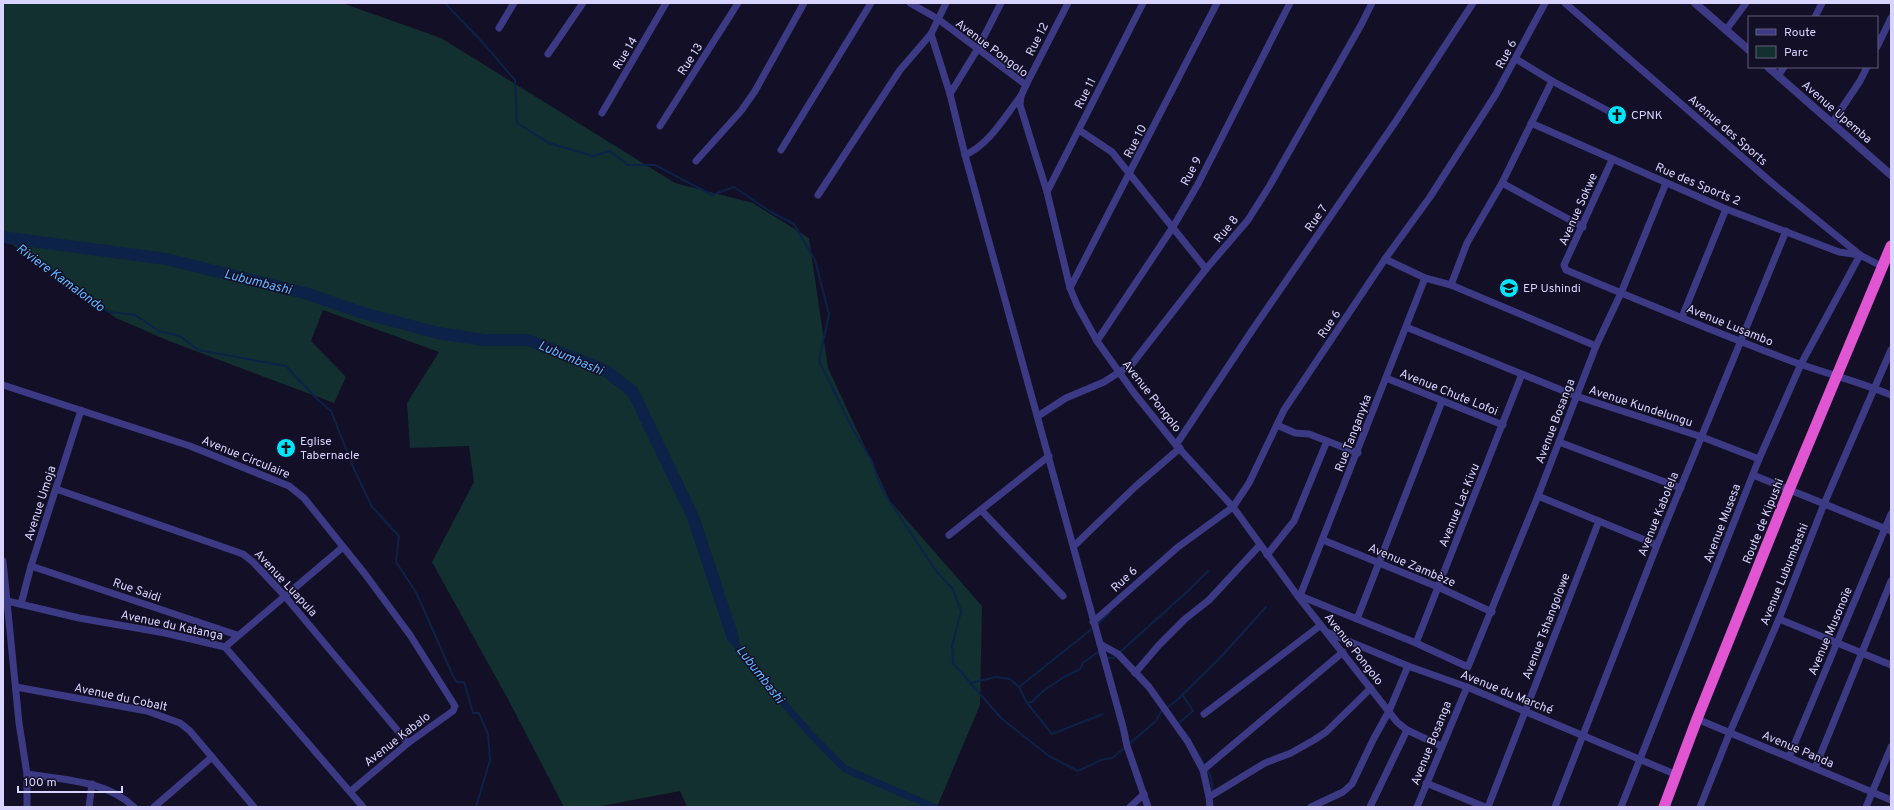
<svg xmlns="http://www.w3.org/2000/svg" width="1894" height="810" font-family="Overpass,sans-serif">
  <style>
    .green { fill: #12302f }
    .lines { fill: none; stroke-linecap: round; stroke-linejoin: round }
    .stream { stroke: #0c2248; stroke-width: 2 }
    .canal { stroke: #0c2248; stroke-width: 7 }
    .river { stroke: #0c2248; stroke-width: 12 }
    .minor { stroke: #3d3a85; stroke-width: 7 }
    .tertiary { stroke: #3d3a85; stroke-width: 8 }
    .trunk { stroke: #e055d1; stroke-width: 11 }
    .labels { text-anchor: middle; stroke-width: 3; stroke-linejoin: round; paint-order: stroke }
    .street-label { font-size: 12px; fill: #d9d4ff; stroke: #130f26 }
    .poi-label { font-size: 12px; fill: #d9d4ff; stroke: #130f26; text-anchor: start }
    .water-label { font-size: 13px; font-style: italic; fill: #62b6ff; stroke: #130f26 }
  </style>
  <rect width="100%" height="100%" fill="#130f26"/>
  <!-- green -->
  <path class="green" d="M3 3H342L441 38 675 183 753 203 809 238 828 368 890 501 982 606 980 705 937 807H687L680 791 596 807H564L509 701 432 562 474 482 469 446 410 448 407 403 439 352 323 310 311 341 346 377 334 403 169 341 116 318 3 238Z"/>
  <g class="lines">
    <!-- stream -->
    <g class="stream">
      <path d="M445 3 483 43 515 80 517 123 549 143 593 156 610 151 628 165H655L712 195 734 187 771 212 794 224 815 260 829 314 819 361 852 428 872 461 879 482 886 496 936 571 953 589 961 611 952 646 953 663 1002 719 1049 756 1078 771 1101 760 1112 758 1126 747"/>
      <path d="M9 238 70 286 109 312 135 315 159 331 180 336 198 350 286 366 317 399 331 411 354 469 372 507 399 536 396 562 416 592 453 676 457 682H464L473 713H479L488 734 490 760 476 807"/>
      <path d="M1097 625 1110 612"/>
      <path d="M1119 653 1189 590 1208 571"/>
      <path d="M1106 658H1113L1116 656"/>
      <path d="M970 683 996 677 1010 679 1019 687 1027 703 1052 734 1103 714"/>
      <path d="M1019 687 1093 628"/>
      <path d="M1027 703 1032 702 1043 691 1064 677 1080 669 1083 663 1098 652 1100 655"/>
      <path d="M1166 708 1176 701 1219 659 1266 607"/>
      <path d="M1179 723 1193 711 1182 694"/>
      <path d="M1185 732 1191 741"/>
      <path d="M1129 744 1156 721 1162 710"/>
      <path d="M1194 747 1205 766"/>
      <path d="M1207 770 1211 777 1213 792"/>
    </g>
    <!-- canal -->
    <path class="canal" d="M733 638 744 658 808 731 845 769 934 807"/>
    <!-- river -->
    <path class="river" d="M3 236 9 238 166 259 308 294 363 313 438 333 484 340H528L605 370 633 392 693 517 733 638"/>
    <!-- minor -->
    <g class="minor">
      <path d="M910 3 938 19 1026 85"/>
      <path d="M946 3 931 34 950 94 965 155 1123 727 1127 746 1148 807"/>
      <path d="M1068 3 1026 85 1021 96 1020 105 1047 192 1070 288 1077 305 1097 341 1134 393 1176 445 1233 507 1297 595 1397 722 1407 730 1441 746"/>
      <path d="M1565 3 1772 183 1860 255 1883 267"/>
      <path d="M1815 17 1822 3"/>
      <path d="M499 28 514 3"/>
      <path d="M1726 30 1746 3"/>
      <path d="M1877 47 1891 18"/>
      <path d="M548 54 583 3"/>
      <path d="M1516 59 1552 81 1616 115"/>
      <path d="M1778 76 1784 67"/>
      <path d="M950 94 977 50 1001 3"/>
      <path d="M602 113 666 3"/>
      <path d="M1531 123 1726 209 1839 252 1860 255 1801 364 1759 459 1621 807"/>
      <path d="M1832 123 1860 81 1867 67"/>
      <path d="M660 126 738 3"/>
      <path d="M1079 130 1112 152 1206 269"/>
      <path d="M781 150 871 3"/>
      <path d="M965 155C990 144 1004 117 1021 96"/>
      <path d="M1612 160 1564 265 1566 270C1640 301 1715 332 1791 361 1824 373 1858 381 1891 395"/>
      <path d="M696 161 741 111 755 91 804 3"/>
      <path d="M1502 183 1583 227"/>
      <path d="M1047 192 1143 3"/>
      <path d="M818 195 900 70 931 34"/>
      <path d="M1385 259 1425 278 1451 285 1596 346"/>
      <path d="M1451 285 1467 243 1502 183 1552 81"/>
      <path d="M1070 288 1217 3"/>
      <path d="M1682 317 1726 209"/>
      <path d="M1406 327 1576 396 1702 437 1759 459"/>
      <path d="M1097 341 1173 227 1198 184 1290 3"/>
      <path d="M1386 378 1503 425"/>
      <path d="M3 385 190 446 289 486 304 498 365 574 410 635 455 706 453 711 408 743 351 791"/>
      <path d="M1038 416 1066 398 1104 382 1132 364 1206 269 1248 220 1270 185 1361 25 1372 3"/>
      <path d="M1277 425 1295 433 1309 434 1358 453"/>
      <path d="M1559 442 1681 488"/>
      <path d="M1176 445 1251 332 1396 121 1473 3"/>
      <path d="M1753 475 1891 531"/>
      <path d="M56 489 243 554 253 562 284 595 408 743"/>
      <path d="M1538 496 1657 545"/>
      <path d="M981 510 1063 596"/>
      <path d="M949 535 1049 456"/>
      <path d="M1323 540 1438 587 1492 612"/>
      <path d="M1074 546 1136 486 1180 448"/>
      <path d="M1267 555 1294 521 1327 441"/>
      <path d="M3 561 19 723 27 774V807"/>
      <path d="M31 566 237 635"/>
      <path d="M1298 595 1416 643 1468 667 1538 496 1596 346 1621 293 1666 183"/>
      <path d="M1300 596 1425 278"/>
      <path d="M3 600 79 618 165 633 225 647 363 807"/>
      <path d="M21 604 31 566 81 410"/>
      <path d="M1357 619 1442 401"/>
      <path d="M1779 619 1891 665"/>
      <path d="M1093 622 1178 547 1233 507 1249 483 1284 410 1385 259 1430 197 1496 94 1545 3"/>
      <path d="M1329 633 1408 666 1467 687 1677 775"/>
      <path d="M1416 643 1522 374"/>
      <path d="M1100 644 1118 654 1149 687 1188 742 1203 770"/>
      <path d="M225 647 343 547"/>
      <path d="M1135 673 1159 645 1185 619 1209 600 1260 545"/>
      <path d="M16 687 147 711 180 723 190 731 254 807"/>
      <path d="M1204 714 1321 625"/>
      <path d="M1697 719 1891 800"/>
      <path d="M1789 757 1891 514"/>
      <path d="M1815 768 1891 581"/>
      <path d="M27 774C64 780 105 780 134 807"/>
      <path d="M1426 783 1485 807"/>
      <path d="M1209 797 1203 770 1343 652"/>
      <path d="M89 807 92 784"/>
      <path d="M154 807 212 757"/>
      <path d="M1130 807 1144 794"/>
      <path d="M1210 807 1209 797 1265 763 1291 753 1314 740 1326 732 1371 688"/>
      <path d="M1311 807 1343 792 1352 784 1373 740 1389 711 1408 666"/>
      <path d="M1370 807 1407 730"/>
      <path d="M1417 807 1467 687"/>
      <path d="M1488 807 1599 521"/>
      <path d="M1555 807 1657 545 1786 231"/>
      <path d="M1700 807 1730 732 1779 619 1824 504 1891 350"/>
      <path d="M1866 807 1891 747"/>
    </g>
    <!-- tertiary -->
    <g class="tertiary">
      <path d="M1695 3 1749 50"/>
      <path d="M1768 67 1891 175"/>
    </g>
    <!-- trunk -->
    <path class="trunk" d="M1664 807 1697 719 1789 490 1891 246"/>
  </g>
  <!-- icons -->
  <defs>
    <g id="church-disc" transform="scale(1)"><circle r="9.5" fill="#00e5ff" stroke="#130f26"/><path d="M-1.2-6h2.4v3.5h3.3v2.4h-3.3V6h-2.4V-.1h-3.3v-2.4h3.3Z" fill="#111"/></g>
    <g id="school-disc" transform="scale(1)"><circle r="9.5" fill="#00e5ff" stroke="#130f26"/><path d="M0-5L7-2L0 1L-7-2ZM-4 1L0 2.5L4 1V4Q0 6-4 4Z" fill="#111"/></g>
  </defs>
  <g fill-rule="evenodd">
    <use href="#church-disc" x="1617" y="115"/>
    <use href="#school-disc" x="1509" y="288"/>
    <use href="#church-disc" x="286" y="448"/>
  </g>
  <g class="labels">
    <!-- street labels -->
    <g class="street-label">
      <text transform="translate(1037 39) rotate(-63)" y="4">Rue 12</text>
      <text transform="translate(992 48) rotate(37)" y="4">Avenue Pongolo</text>
      <text transform="translate(625 53) rotate(-59)" y="4">Rue 14</text>
      <text transform="translate(1506 54) rotate(-62)" y="4">Rue 6</text>
      <text transform="translate(690 59) rotate(-57)" y="4">Rue 13</text>
      <text transform="translate(1085 93) rotate(-63)" y="4">Rue 11</text>
      <text transform="translate(1837 112) rotate(41)" y="4">Avenue Upemba</text>
      <text transform="translate(1728 130) rotate(41)" y="4">Avenue des Sports</text>
      <text transform="translate(1135 141) rotate(-63)" y="4">Rue 10</text>
      <text transform="translate(1191 171) rotate(-62)" y="4">Rue 9</text>
      <text transform="translate(1698 184) rotate(23)" y="4">Rue des Sports 2</text>
      <text transform="translate(1578 209) rotate(-66)" y="4">Avenue Sokwe</text>
      <text transform="translate(1316 218) rotate(-55)" y="4">Rue 7</text>
      <text transform="translate(1226 229) rotate(-50)" y="4">Rue 8</text>
      <text transform="translate(1329 324) rotate(-56)" y="4">Rue 6</text>
      <text transform="translate(1730 325) rotate(22)" y="4">Avenue Lusambo</text>
      <text transform="translate(1449 392) rotate(22)" y="4">Avenue Chute Lofoi</text>
      <text transform="translate(1152 396) rotate(52)" y="4">Avenue Pongolo</text>
      <text transform="translate(1641 406) rotate(18)" y="4">Avenue Kundelungu</text>
      <text transform="translate(1555 421) rotate(-69)" y="4">Avenue Bosanga</text>
      <text transform="translate(1353 433) rotate(-69)" y="4">Rue Tanganyka</text>
      <text transform="translate(246 457) rotate(22)" y="4">Avenue Circulaire</text>
      <text transform="translate(40 503) rotate(-72)" y="4">Avenue Umoja</text>
      <text transform="translate(1459 505) rotate(-68)" y="4">Avenue Lac Kivu</text>
      <text transform="translate(1658 514) rotate(-68)" y="4">Avenue Kabolela</text>
      <text transform="translate(1763 521) rotate(-68)" y="4">Route de Kipushi</text>
      <text transform="translate(1722 523) rotate(-69)" y="4">Avenue Musesa</text>
      <text transform="translate(1412 565) rotate(23)" y="4">Avenue Zambèze</text>
      <text transform="translate(1784 574) rotate(-68)" y="4">Avenue Lubumbashi</text>
      <text transform="translate(1124 579) rotate(-43)" y="4">Rue 6</text>
      <text transform="translate(286 583) rotate(47)" y="4">Avenue Luapula</text>
      <text transform="translate(137 590) rotate(19)" y="4">Rue Saidi</text>
      <text transform="translate(172 625) rotate(12)" y="4">Avenue du Katanga</text>
      <text transform="translate(1546 626) rotate(-69)" y="4">Avenue Tshangolowe</text>
      <text transform="translate(1830 631) rotate(-67)" y="4">Avenue Musonoïe</text>
      <text transform="translate(1354 649) rotate(52)" y="4">Avenue Pongolo</text>
      <text transform="translate(1507 692) rotate(22)" y="4">Avenue du Marché</text>
      <text transform="translate(121 697) rotate(12)" y="4">Avenue du Cobalt</text>
      <text transform="translate(397 739) rotate(-38)" y="4">Avenue Kabalo</text>
      <text transform="translate(1431 743) rotate(-68)" y="4">Avenue Bosanga</text>
      <text transform="translate(1798 749) rotate(23)" y="4">Avenue Panda</text>
    </g>
    <!-- poi labels -->
    <g class="poi-label">
      <text x="1631" y="119">CPNK</text>
      <text x="1523" y="292">EP Ushindi</text>
      <text x="300" y="445">Eglise<tspan x="300" dy="14">Tabernacle</tspan></text>
    </g>
    <!-- water labels -->
    <g class="water-label">
      <text transform="translate(61 277) rotate(36)" y="5">Riviere Kamalondo</text>
      <text transform="translate(258 281) rotate(14)" y="5">Lubumbashi</text>
      <text transform="translate(571 357) rotate(23)" y="5">Lubumbashi</text>
      <text transform="translate(761 674) rotate(52)" y="5">Lubumbashi</text>
    </g>
  </g>
  <!-- border -->
  <rect width="1894" height="810" fill="none" stroke="#d9d4ff" stroke-width="8"/>
  <!-- legend -->
  <rect x="1748" y="16" width="130" height="52" fill="#130f26" stroke="#625e7d"/>
  <rect x="1756" y="29" width="20" height="6" fill="#3d3a85" stroke="#625e7d"/>
  <text x="1784" y="36" font-size="12" fill="#d9d4ff">Route</text>
  <rect x="1756" y="46" width="20" height="12" fill="#12302f" stroke="#625e7d"/>
  <text x="1784" y="56" font-size="12" fill="#d9d4ff">Parc</text>
  <!-- scale -->
  <path d="M18 786v6h104v-6" fill="none" stroke="#d9d4ff" stroke-width="2"/>
  <text x="24" y="786" font-size="12" fill="#d9d4ff" stroke="#130f26" stroke-width="3" paint-order="stroke">100 m</text>
</svg>
